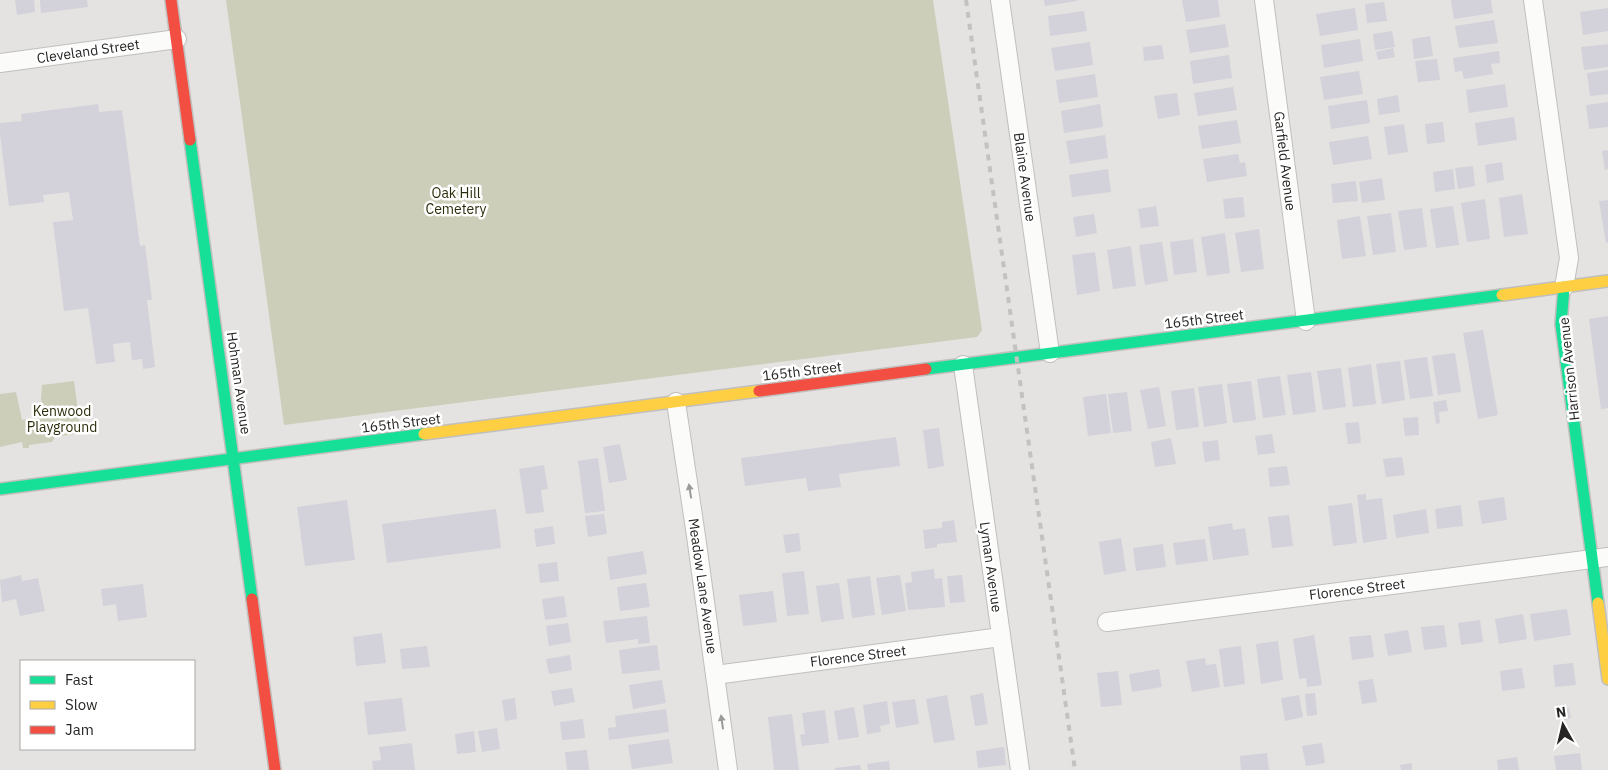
<svg xmlns="http://www.w3.org/2000/svg" width="1608" height="770" font-family="'IBM Plex Sans',sans-serif">
  <style>
    .green { fill: #cdceb9 }
    .building { fill: #d3d1d9 }
    .lines { fill: none; stroke-linecap: round; stroke-linejoin: round }
    .street-casing { stroke: #c0bfbe; stroke-width: 20 }
    .fast-casing { stroke: #c0bfbe; stroke-width: 14 }
    .slow-casing { stroke: #c0bfbe; stroke-width: 14 }
    .jam-casing { stroke: #c0bfbe; stroke-width: 14 }
    .street { stroke: #fbfbfa; stroke-width: 18 }
    .fast { stroke: #16e098; stroke-width: 11 }
    .slow { stroke: #ffcf43; stroke-width: 11 }
    .jam { stroke: #f24e42; stroke-width: 11 }
    .rail { stroke: #c2c2c2; stroke-width: 4; stroke-dasharray: 6 6; stroke-linecap: butt }
    .oneway { fill: #9b9b99 }
    .labels { text-anchor: middle; stroke-width: 5; stroke-linejoin: round; paint-order: stroke }
    .street-label { font-size: 14px; fill: #262523; stroke: #fff }
    .park-label { font-size: 14px; fill: #2c2d0b; stroke: #fff }
  </style>
  <rect width="100%" height="100%" fill="#e5e3e1"/>
  <!-- green -->
  <g class="green">
    <path d="M226 0H933L982 330 977 337 284 425Z"/>
    <path d="M74 381 81 433 55 437 52 442 29 445V448H23L22 442 0 447V394L16 392 22 420 44 417 41 399 42 385Z"/>
  </g>
  <!-- building -->
  <g class="building">
    <path d="M15 0H34L35 12 17 15Z"/>
    <path d="M40 0H87L88 7 41 13Z"/>
    <path d="M1044 0H1077V1L1045 6Z"/>
    <path d="M1182 0H1218L1220 17 1186 22Z"/>
    <path d="M1451 0H1491L1493 13 1454 19Z"/>
    <path d="M1384 2 1387 21 1367 23 1365 4Z"/>
    <path d="M1355 8 1358 30 1320 36 1316 14Z"/>
    <path d="M1608 8V31L1583 35 1580 12Z"/>
    <path d="M1084 11 1087 31 1050 36 1048 16Z"/>
    <path d="M1494 20 1498 43 1459 48 1455 26Z"/>
    <path d="M1225 24 1229 47 1190 53 1186 30Z"/>
    <path d="M1392 31 1395 47 1375 50 1373 34Z"/>
    <path d="M1430 36 1433 56 1414 59 1412 39Z"/>
    <path d="M1360 39 1363 61 1324 68 1321 45Z"/>
    <path d="M1090 42 1093 65 1055 71 1051 48Z"/>
    <path d="M1608 44V67L1584 70 1581 47Z"/>
    <path d="M1162 45 1164 59 1144 61 1143 47Z"/>
    <path d="M1393 48 1395 57 1378 60 1376 52Z"/>
    <path d="M1499 51 1500 63 1491 64 1493 74 1464 79 1462 71 1455 72 1453 58Z"/>
    <path d="M1229 55 1232 78 1193 84 1190 61Z"/>
    <path d="M1437 59 1440 80 1418 82 1415 61Z"/>
    <path d="M1608 70V94L1590 96 1587 73Z"/>
    <path d="M1359 71 1363 94 1324 100 1320 77Z"/>
    <path d="M1095 74 1098 97 1059 103 1056 80Z"/>
    <path d="M1505 84 1508 107 1469 113 1466 90Z"/>
    <path d="M1233 87 1237 110 1198 116 1194 93Z"/>
    <path d="M1177 93 1180 115 1158 119 1154 96Z"/>
    <path d="M1398 95 1400 112 1379 115 1377 99Z"/>
    <path d="M1367 100 1370 123 1331 129 1328 106Z"/>
    <path d="M1608 102V127L1589 129 1586 105Z"/>
    <path d="M98 104 99 112 122 110 140 246 145 245 152 300H147L155 367 143 369 142 359 132 360 130 342 113 344 115 362 96 364 88 308 64 311 53 222 73 220 69 192 43 195 44 202 9 206 0 134V123L22 121 21 114Z"/>
    <path d="M1100 104 1103 127 1064 133 1061 111Z"/>
    <path d="M1514 117 1517 140 1478 146 1475 123Z"/>
    <path d="M1237 120 1241 143 1202 149 1198 126Z"/>
    <path d="M1443 122 1445 142 1427 144 1425 124Z"/>
    <path d="M1404 124 1408 152 1388 155 1384 127Z"/>
    <path d="M1105 135 1108 158 1070 164 1066 141Z"/>
    <path d="M1368 136 1372 159 1333 165 1329 142Z"/>
    <path d="M1608 150V169L1605 170 1602 151Z"/>
    <path d="M1238 154 1240 163 1245 162 1247 176 1207 182 1203 159Z"/>
    <path d="M1502 162 1504 180 1487 183 1485 165Z"/>
    <path d="M1473 166 1475 186 1458 189 1455 168Z"/>
    <path d="M1108 169 1111 192 1072 197 1069 175Z"/>
    <path d="M1453 169 1455 189 1435 192 1433 172Z"/>
    <path d="M1382 178 1385 200 1362 203 1359 182Z"/>
    <path d="M1356 181 1358 201 1333 203 1331 184Z"/>
    <path d="M1522 194 1528 234 1504 237 1499 198Z"/>
    <path d="M1243 197 1245 217 1225 219 1223 199Z"/>
    <path d="M1485 199 1490 239 1467 242 1461 203Z"/>
    <path d="M1608 200V242L1606 243 1599 201Z"/>
    <path d="M1156 206 1159 226 1141 228 1138 209Z"/>
    <path d="M1453 206 1459 245 1436 248 1430 209Z"/>
    <path d="M1422 208 1427 247 1404 250 1398 211Z"/>
    <path d="M1391 213 1396 252 1373 255 1367 216Z"/>
    <path d="M1094 214 1097 233 1076 237 1073 217Z"/>
    <path d="M1360 216 1366 256 1342 259 1337 220Z"/>
    <path d="M1259 229 1264 269 1241 272 1235 233Z"/>
    <path d="M1225 233 1230 273 1207 276 1201 237Z"/>
    <path d="M1193 239 1197 272 1174 275 1170 242Z"/>
    <path d="M1162 242 1168 281 1145 285 1139 245Z"/>
    <path d="M1131 246 1136 286 1113 289 1107 250Z"/>
    <path d="M1095 252 1100 291 1077 295 1072 255Z"/>
    <path d="M1608 316V408L1601 409 1589 319Z"/>
    <path d="M1483 330 1498 415 1478 419 1463 333Z"/>
    <path d="M1455 353 1461 392 1438 395 1432 356Z"/>
    <path d="M1427 357 1433 396 1410 399 1404 360Z"/>
    <path d="M1400 361 1405 400 1382 404 1376 364Z"/>
    <path d="M1371 364 1376 404 1353 407 1348 368Z"/>
    <path d="M1341 368 1346 407 1323 410 1317 371Z"/>
    <path d="M1311 372 1316 412 1293 415 1287 375Z"/>
    <path d="M1280 376 1286 415 1263 418 1257 379Z"/>
    <path d="M1251 381 1256 420 1233 423 1227 384Z"/>
    <path d="M1222 384 1227 423 1204 427 1198 387Z"/>
    <path d="M1159 387 1166 426 1148 429 1140 390Z"/>
    <path d="M1194 388 1199 427 1176 430 1171 391Z"/>
    <path d="M1127 392 1132 431 1113 433 1108 394Z"/>
    <path d="M1106 394 1111 433 1088 436 1083 397Z"/>
    <path d="M1446 400 1448 411 1439 412 1440 423 1436 424 1433 402Z"/>
    <path d="M1418 417 1419 435 1405 436 1403 418Z"/>
    <path d="M1359 422 1361 443 1348 444 1345 423Z"/>
    <path d="M939 428 944 466 928 469 923 430Z"/>
    <path d="M1272 434 1275 453 1258 455 1255 436Z"/>
    <path d="M896 437 900 466 839 474 841 487 808 491 806 478 745 486 741 458Z"/>
    <path d="M1171 438 1176 464 1155 467 1151 442Z"/>
    <path d="M1218 440 1220 460 1205 462 1202 442Z"/>
    <path d="M620 444 627 480 609 483 603 447Z"/>
    <path d="M1402 457 1405 475 1386 477 1383 459Z"/>
    <path d="M598 458 605 511 585 513 578 461Z"/>
    <path d="M544 465 548 489 541 490 544 512 526 514 519 469Z"/>
    <path d="M1287 466 1290 485 1270 487 1268 468Z"/>
    <path d="M1366 494V500L1382 498 1387 539 1363 543 1357 495Z"/>
    <path d="M1504 497 1507 520 1482 524 1478 501Z"/>
    <path d="M347 500 355 560 305 566 297 507Z"/>
    <path d="M1352 503 1357 543 1333 546 1328 506Z"/>
    <path d="M1461 505 1463 526 1437 529 1435 509Z"/>
    <path d="M496 509 501 548 387 563 382 524Z"/>
    <path d="M1426 509 1429 533 1396 538 1393 515Z"/>
    <path d="M604 514 607 534 588 537 585 516Z"/>
    <path d="M1289 515 1293 546 1272 548 1268 517Z"/>
    <path d="M954 520 957 542 937 544V547L925 549 923 530 942 528V522Z"/>
    <path d="M1232 523 1233 530 1245 528 1249 555 1213 560 1208 527Z"/>
    <path d="M553 526 555 544 536 547 534 529Z"/>
    <path d="M799 533 801 551 786 553 783 535Z"/>
    <path d="M1121 538 1126 571 1104 575 1099 542Z"/>
    <path d="M1205 539 1208 561 1176 565 1173 543Z"/>
    <path d="M1163 544 1166 567 1136 571 1133 548Z"/>
    <path d="M643 551 647 574 610 580 607 557Z"/>
    <path d="M557 562 559 581 540 583 538 564Z"/>
    <path d="M934 569 935 579 942 578 945 607 908 610 905 583 912 582 911 572Z"/>
    <path d="M804 571 809 614 787 616 782 573Z"/>
    <path d="M21 575 22 581 38 578 45 611 20 616 16 599 2 602 0 580Z"/>
    <path d="M900 575 906 611 882 615 876 578Z"/>
    <path d="M962 575 965 602 950 603 947 576Z"/>
    <path d="M870 576 875 615 852 618 847 579Z"/>
    <path d="M646 583 650 607 620 611 617 587Z"/>
    <path d="M839 583 844 619 821 622 816 586Z"/>
    <path d="M143 584 147 617 118 621 116 604 103 606 101 589Z"/>
    <path d="M773 591 777 622 743 626 739 595Z"/>
    <path d="M564 596 567 617 545 620 542 599Z"/>
    <path d="M1567 609 1571 635 1534 641 1530 614Z"/>
    <path d="M1523 614 1527 639 1499 644 1495 619Z"/>
    <path d="M647 616 650 643 638 644V639L606 643 603 621Z"/>
    <path d="M1480 620 1483 642 1461 645 1458 623Z"/>
    <path d="M568 623 571 642 549 646 546 626Z"/>
    <path d="M1444 625 1447 647 1424 650 1421 627Z"/>
    <path d="M1408 630 1412 652 1388 656 1384 634Z"/>
    <path d="M382 633 386 663 356 666 353 637Z"/>
    <path d="M1314 635 1322 685 1307 687 1306 678 1299 679 1293 639Z"/>
    <path d="M1371 635 1374 657 1352 660 1349 637Z"/>
    <path d="M1278 641 1283 680 1261 684 1256 644Z"/>
    <path d="M657 645 660 670 622 674 619 650Z"/>
    <path d="M427 646 430 667 402 669 400 649Z"/>
    <path d="M1241 646 1245 684 1224 687 1219 649Z"/>
    <path d="M570 655 572 670 549 674 546 659Z"/>
    <path d="M1205 658 1206 665 1216 664 1220 687 1192 692 1186 661Z"/>
    <path d="M1573 663 1576 685 1555 687 1553 665Z"/>
    <path d="M1522 668 1525 688 1502 691 1500 671Z"/>
    <path d="M1159 669 1162 687 1132 692 1129 674Z"/>
    <path d="M1118 671 1122 705 1101 707 1097 673Z"/>
    <path d="M1373 679 1377 702 1362 704 1358 681Z"/>
    <path d="M662 680 666 703 633 709 629 685Z"/>
    <path d="M572 688 575 702 554 706 551 691Z"/>
    <path d="M983 693 988 724 975 726 970 696Z"/>
    <path d="M1315 693 1317 715 1307 716 1305 694Z"/>
    <path d="M947 695 955 740 934 743 926 699Z"/>
    <path d="M1299 695 1303 717 1285 721 1281 698Z"/>
    <path d="M402 698 406 731 368 735 364 702Z"/>
    <path d="M515 698 517 719 505 721 502 700Z"/>
    <path d="M915 699 919 724 896 728 892 702Z"/>
    <path d="M887 701 890 724 880 726 881 732 867 734 863 705Z"/>
    <path d="M854 707 859 737 838 740 834 711Z"/>
    <path d="M1569 708 1571 718 1561 721 1558 711Z"/>
    <path d="M666 709 669 732 609 740 608 728 616 727 615 716Z"/>
    <path d="M825 710 829 743 802 746 800 735 805 734 802 713Z"/>
    <path d="M792 714 799 770H774L768 717Z"/>
    <path d="M583 719 585 738 562 740 560 722Z"/>
    <path d="M497 728 500 749 482 752 478 731Z"/>
    <path d="M474 731 476 752 457 754 455 734Z"/>
    <path d="M669 739 673 763 632 769 628 745Z"/>
    <path d="M412 743 415 770H373L372 761 381 760 379 747Z"/>
    <path d="M1322 743 1325 763 1306 766 1302 746Z"/>
    <path d="M1004 747 1006 765 978 768 976 751Z"/>
    <path d="M587 750 589 770H567L565 752Z"/>
    <path d="M1267 753 1269 770H1241L1240 756Z"/>
    <path d="M1580 753 1582 770H1556L1554 756Z"/>
    <path d="M1517 757 1519 770H1498L1497 760Z"/>
    <path d="M889 761 890 770H868L867 764Z"/>
    <path d="M1412 763V770H1401L1400 765Z"/>
    <path d="M860 765 861 770H835V768Z"/>
  </g>
  <g class="lines">
    <!-- street casing -->
    <g class="street-casing">
      <g id="street">
        <path d="M1000 0 1050 353"/>
        <path d="M1264 0 1306 321"/>
        <path d="M1533 0 1569 258 1564 287"/>
        <path d="M0 63 177 39"/>
        <path d="M963 365 1020 770"/>
        <path d="M676 402 696 536 728 770"/>
        <path d="M1107 622 1608 557"/>
        <path d="M715 675 1001 637"/>
      </g>
    </g>
    <!-- fast casing -->
    <g class="fast-casing">
      <g id="fast">
        <path d="M190 140 252 599"/>
        <path d="M1564 287 1561 324 1598 603"/>
        <path d="M926 369 1502 295"/>
        <path d="M0 489 424 434"/>
      </g>
    </g>
    <!-- slow casing -->
    <g class="slow-casing">
      <g id="slow">
        <path d="M1502 295 1608 281"/>
        <path d="M424 434 759 391"/>
        <path d="M1598 603 1608 679"/>
      </g>
    </g>
    <!-- jam casing -->
    <g class="jam-casing">
      <g id="jam">
        <path d="M171 0 190 140"/>
        <path d="M759 391 926 369"/>
        <path d="M252 599 275 770"/>
      </g>
    </g>
    <!-- street -->
    <use href="#street" class="street"/>
    <!-- fast -->
    <use href="#fast" class="fast"/>
    <!-- slow -->
    <use href="#slow" class="slow"/>
    <!-- jam -->
    <use href="#jam" class="jam"/>
    <!-- rail -->
    <path class="rail" d="M966 0 1075 770"/>
  </g>
  <!-- one-way arrows -->
  <defs><path id="oneway-solid" d="M-6-.8H1V-3.2L6.5 0L1 3.2V.8H-6Z" transform="scale(1.25)"/></defs>
  <g class="oneway">
    <use href="#oneway-solid" transform="translate(690 491) rotate(-99)"/>
    <use href="#oneway-solid" transform="translate(722 722) rotate(-98)"/>
  </g>
  <g class="labels">
    <!-- street labels -->
    <g class="street-label">
      <text transform="translate(88 51) rotate(-8)" y="5">Cleveland Street</text>
      <text transform="translate(1285 161) rotate(83)" y="5">Garfield Avenue</text>
      <text transform="translate(1025 177) rotate(82)" y="5">Blaine Avenue</text>
      <text transform="translate(1204 319) rotate(-7)" y="5">165th Street</text>
      <text transform="translate(1569 369) rotate(-96)" y="5">Harrison Avenue</text>
      <text transform="translate(802 371) rotate(-7)" y="5">165th Street</text>
      <text transform="translate(239 383) rotate(82)" y="5">Hohman Avenue</text>
      <text transform="translate(401 423) rotate(-7)" y="5">165th Street</text>
      <text transform="translate(991 567) rotate(82)" y="5">Lyman Avenue</text>
      <text transform="translate(703 586) rotate(82)" y="5">Meadow Lane Avenue</text>
      <text transform="translate(1357 589) rotate(-7)" y="5">Florence Street</text>
      <text transform="translate(858 656) rotate(-7)" y="5">Florence Street</text>
    </g>
    <!-- park labels -->
    <g class="park-label">
      <text x="456" y="198">Oak Hill<tspan x="456" dy="16">Cemetery</tspan></text>
      <text x="62" y="416">Kenwood<tspan x="62" dy="16">Playground</tspan></text>
    </g>
  </g>
  <!-- legend -->
  <rect x="20" y="660" width="175" height="90" fill="#ffffff" stroke="#a8a8a7"/>
  <rect x="30" y="676" width="25" height="8" fill="#16e098" stroke="#a8a8a7"/>
  <text x="65" y="685" font-size="15" fill="#262523">Fast</text>
  <rect x="30" y="701" width="25" height="8" fill="#ffcf43" stroke="#a8a8a7"/>
  <text x="65" y="710" font-size="15" fill="#262523">Slow</text>
  <rect x="30" y="726" width="25" height="8" fill="#f24e42" stroke="#a8a8a7"/>
  <text x="65" y="735" font-size="15" fill="#262523">Jam</text>
  <!-- north arrow -->
  <g transform="translate(1563 725) rotate(352)" stroke="#ffffff" stroke-width="4" paint-order="stroke">
  <path d="M0-4L9 19L0 12L-9 19Z" fill="#262523"/>
  <text y="-8" font-size="14" font-weight="bold" text-anchor="middle" fill="#262523">N</text>
  </g>
</svg>
